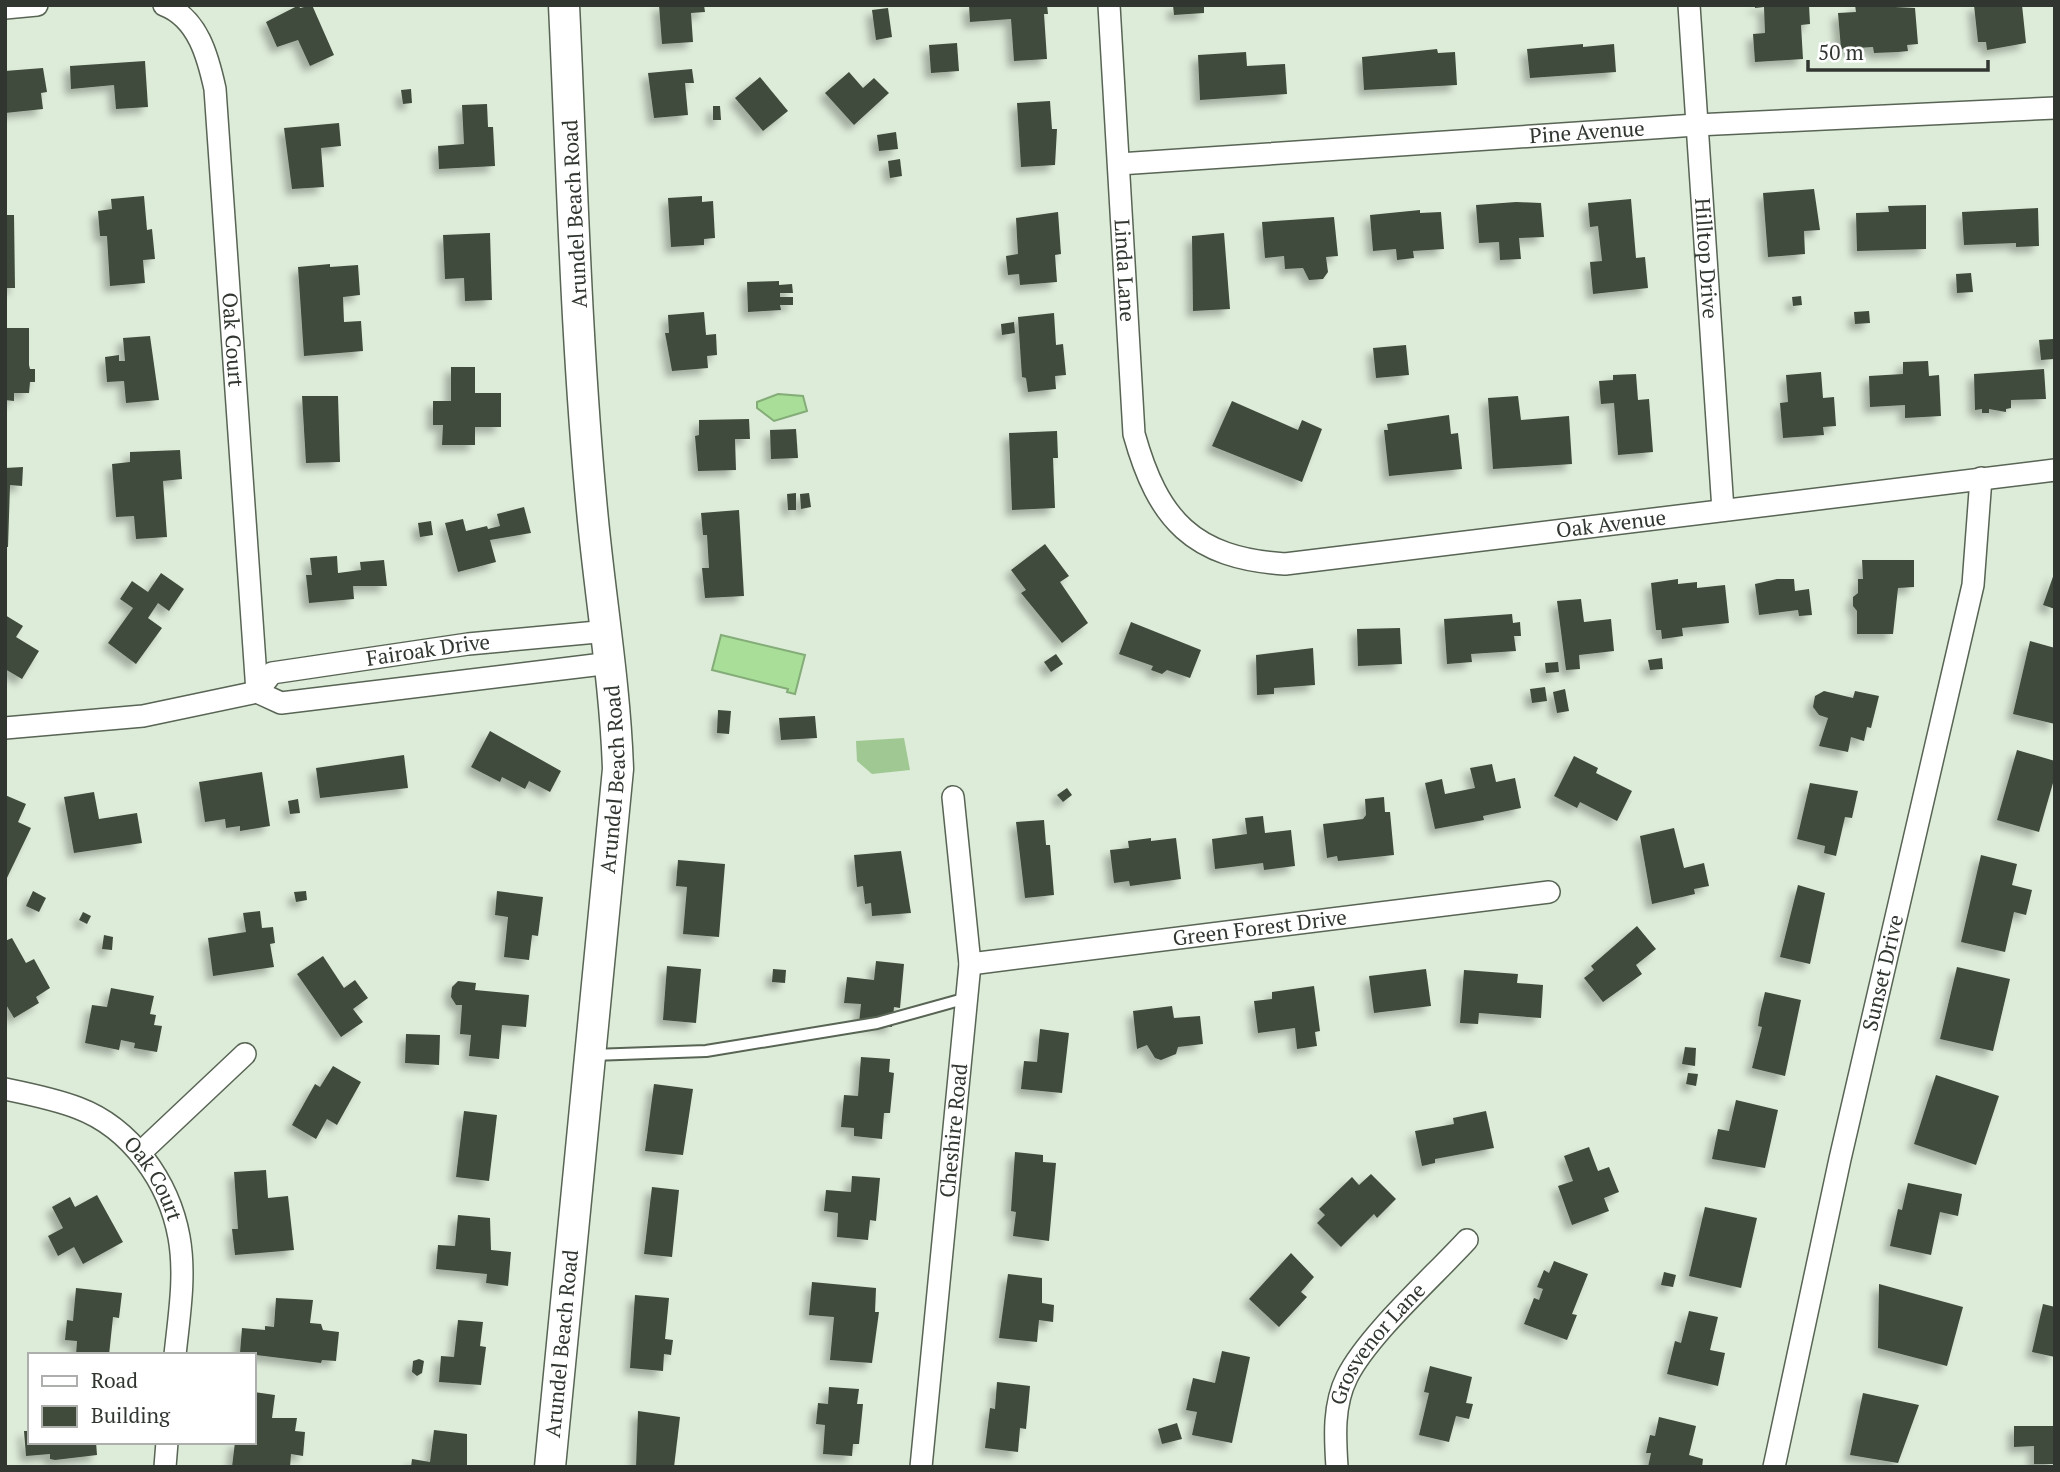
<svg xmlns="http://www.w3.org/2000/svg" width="2060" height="1472" font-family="'PT Serif',serif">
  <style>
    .green { fill: #a0c893 }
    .water { fill: #a8de97; stroke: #84ac78; stroke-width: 2 }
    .building { fill: #404b3c; filter: url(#shadow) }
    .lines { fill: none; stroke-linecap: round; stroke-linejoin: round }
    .lane-casing { stroke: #586454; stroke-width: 14 }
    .street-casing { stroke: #586454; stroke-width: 24 }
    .secondary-casing { stroke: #586454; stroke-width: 33 }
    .lane { stroke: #fff; stroke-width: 10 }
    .street { stroke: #fff; stroke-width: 21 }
    .secondary { stroke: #fff; stroke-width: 30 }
    .labels { text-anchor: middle; stroke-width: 7; stroke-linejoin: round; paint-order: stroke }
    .street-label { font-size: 21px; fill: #313730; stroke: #fff }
  </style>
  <defs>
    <filter id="shadow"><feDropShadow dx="-6" dy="6" stdDeviation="3.5" flood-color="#0004"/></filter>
  </defs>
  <rect width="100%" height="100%" fill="#ddebd9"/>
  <!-- green -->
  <path class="green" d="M904 738 910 770 872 774 857 761 856 741Z"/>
  <!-- water -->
  <g class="water">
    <path d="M778 394 803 396 807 411 774 421 757 408V402Z"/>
    <path d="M721 635 805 655 795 694 787 692 788 689 712 670Z"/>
  </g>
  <!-- building -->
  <g class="building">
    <path d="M299 5 300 8 312 5 334 55 310 66 298 40 277 47 266 22Z"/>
    <path d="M659 5H704L705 12 691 13 693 42 662 44Z"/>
    <path d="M969 5H1047L1048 14H1044L1047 59 1014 61 1011 19 970 22Z"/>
    <path d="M1173 5H1204V13L1174 15Z"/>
    <path d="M1755 5H1809L1810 24 1801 25 1803 59 1755 62 1753 34 1765 33 1764 7 1755 8Z"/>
    <path d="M1855 5 1915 8 1918 44 1907 45 1908 51 1898 52 1874 53 1873 47 1841 49 1838 13 1856 12Z"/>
    <path d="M1974 5H2022L2026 43 1987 50 1986 42H1978Z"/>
    <path d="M888 8 892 37 876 40 872 10Z"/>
    <path d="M957 43 959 71 931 73 929 45Z"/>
    <path d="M1583 44V47L1614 44 1616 72 1530 78 1527 49Z"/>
    <path d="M1437 49 1438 53 1455 52 1457 85 1364 90 1362 57Z"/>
    <path d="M1246 52 1247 66 1285 64 1287 94 1200 100 1198 55Z"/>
    <path d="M145 61 148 107 116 109 114 85 71 89 70 66Z"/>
    <path d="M43 68 47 92 41 93 43 109 5 113V71Z"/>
    <path d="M692 69 694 83H685L688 115 654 118 648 73Z"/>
    <path d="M849 72 863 88 874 78 889 93 854 125 825 93Z"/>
    <path d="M760 77 788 111 763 131 735 98Z"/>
    <path d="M411 89 412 103 403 104 401 90Z"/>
    <path d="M1050 101 1052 129H1057L1055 165 1021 167 1017 103Z"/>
    <path d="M487 104 488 127H493L495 166 439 169 438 146 464 144 462 105Z"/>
    <path d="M713 106H720L721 120H713Z"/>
    <path d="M339 123 341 146 321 148 324 187 292 189 284 128Z"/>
    <path d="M896 132 898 149 879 151 877 135Z"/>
    <path d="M900 159 902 176 890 178 888 161Z"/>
    <path d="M1814 189 1820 230 1804 231 1805 254 1768 257 1763 193Z"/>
    <path d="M144 196 147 230 152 229 155 259 143 260 145 283 110 286 107 236H100L98 211 112 209 111 199Z"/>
    <path d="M702 196V202L713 201 715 238 704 239V245L671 247 668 198Z"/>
    <path d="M1631 199 1636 258 1645 257 1648 288 1593 294 1590 262 1602 261 1598 226 1590 227 1588 203Z"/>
    <path d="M1516 202 1541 203 1544 237 1519 238 1521 259 1500 260 1499 242 1479 243 1476 205Z"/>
    <path d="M1926 205V249L1857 251 1856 213 1889 212 1888 206Z"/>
    <path d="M2038 208 2039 246 2016 247V243L1964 245 1962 212Z"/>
    <path d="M1420 210V213L1441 212 1444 249 1413 251 1414 258 1397 260 1396 249 1373 251 1370 215Z"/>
    <path d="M1058 212 1061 254 1055 255 1057 282 1020 285 1019 274 1008 275 1006 256 1018 254 1016 218Z"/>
    <path d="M5 215H14L15 288H5Z"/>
    <path d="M1334 217 1338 256 1326 257 1328 272 1323 279 1309 280 1303 268 1285 269 1284 256 1265 258 1262 222Z"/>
    <path d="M490 233 492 300 465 301 464 278 445 279 443 235Z"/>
    <path d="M1224 233 1230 309 1193 311 1192 236Z"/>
    <path d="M330 264V267L358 265 360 295 343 297 344 322 361 321 363 351 304 356 298 267Z"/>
    <path d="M1971 273 1973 292 1957 293 1956 274Z"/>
    <path d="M779 281V285L792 284 793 293H780V297H793V305H780L781 310 748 312 747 282Z"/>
    <path d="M1801 296 1802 305 1793 306 1792 297Z"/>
    <path d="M1869 311 1870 323 1855 324 1854 312Z"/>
    <path d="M704 312 706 335 716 334 717 355 707 356 708 368 672 371 665 333H669L668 315Z"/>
    <path d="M1054 313 1056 345 1063 344 1066 375 1055 376 1056 389 1028 392 1026 378 1022 377 1018 317Z"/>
    <path d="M1014 322 1015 333 1002 335 1001 324Z"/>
    <path d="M5 328H29V365L30 369H35V382H30L29 393H14V401L5 400Z"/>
    <path d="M150 336 159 400 126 403 124 381 107 382 105 357 119 355V361H125L123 338Z"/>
    <path d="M2053 339 2054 359 2041 360 2039 340Z"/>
    <path d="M1406 345 1409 375 1376 378 1373 348Z"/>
    <path d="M1928 361 1929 376 1939 375 1941 416 1905 418V405L1870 407 1869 376 1903 374V362Z"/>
    <path d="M451 367H475V393H501V427H475V445H442L443 425H433V401H451Z"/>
    <path d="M2044 369 2046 399 2011 400V408L2006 409V412L1989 409V413H1982V409L1975 410 1974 374Z"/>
    <path d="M1821 372 1823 398 1834 397 1836 426 1823 427 1824 435 1783 438 1780 403 1788 402 1786 375Z"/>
    <path d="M1636 374 1638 400 1649 399 1653 452 1618 455 1614 403 1601 404 1599 381 1613 380V375Z"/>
    <path d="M302 396H338L340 462 306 463Z"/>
    <path d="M1518 396 1521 420 1569 416 1572 464 1493 469 1488 398Z"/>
    <path d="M1232 401 1298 430 1302 420 1322 429 1302 482 1212 446Z"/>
    <path d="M1449 415 1451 434 1458 433 1462 469 1389 476 1384 430H1388L1387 424Z"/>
    <path d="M749 419 750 439H735L736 470 698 471 695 436 699 435V420Z"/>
    <path d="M796 429 798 458 771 459 770 430Z"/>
    <path d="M1057 431 1058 458H1053L1055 508 1012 510 1009 433Z"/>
    <path d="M180 450 182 479 163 481 167 537 136 539 134 516 116 517 112 464 130 462V452Z"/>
    <path d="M23 467 22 486 10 485 8 547H5V468Z"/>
    <path d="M796 493V510H788L787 494Z"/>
    <path d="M809 493 811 507 801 509 800 494Z"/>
    <path d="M524 507 531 533 490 540 496 562 458 572 445 523 463 519 466 531 487 526 488 529 500 526 497 514Z"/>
    <path d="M739 510 744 596 705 598 702 568H709L707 535H703L701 513Z"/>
    <path d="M431 521 433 535 420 537 418 523Z"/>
    <path d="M1045 544 1069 576 1060 582 1088 623 1062 643 1021 593 1026 590 1011 570Z"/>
    <path d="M337 556 338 573 361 570 360 562 384 560 387 586H353L354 599 309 603 306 575H312L310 558Z"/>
    <path d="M1862 560H1914V587L1898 588 1893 634H1857V611L1853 606V597L1858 593V579H1863Z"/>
    <path d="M2055 571V609L2043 605Z"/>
    <path d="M161 573 184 589 169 611 158 603 148 618 162 628 136 664 108 643 133 608 120 599 132 581 148 592Z"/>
    <path d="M1678 579V584L1697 582V588L1725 585 1729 623 1682 628 1683 636 1662 639 1661 630H1656L1651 583Z"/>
    <path d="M1777 579H1794L1795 591 1809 589 1812 615 1799 616 1798 610 1759 615 1755 584Z"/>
    <path d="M1581 599 1584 622 1611 619 1614 651 1579 655 1580 669 1566 670 1557 601Z"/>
    <path d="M1512 614 1513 623 1520 622 1521 636H1514L1516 651 1471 654 1472 662 1447 664 1444 619Z"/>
    <path d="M5 615 23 626 16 637 39 651 22 679 5 669Z"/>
    <path d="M1131 622 1201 650 1190 678 1167 670 1162 674 1151 670 1153 666 1119 654Z"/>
    <path d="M1400 628 1402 664 1358 666 1357 629Z"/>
    <path d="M2030 641 2055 648V724L2013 714Z"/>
    <path d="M1313 648 1315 685 1274 688V694L1257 695 1256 655Z"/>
    <path d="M1056 654 1063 664 1051 672 1044 662Z"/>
    <path d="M1662 658 1663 669 1650 670 1648 660Z"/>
    <path d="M1558 662 1559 672 1546 673 1545 663Z"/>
    <path d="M1545 687 1547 701 1532 703 1530 689Z"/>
    <path d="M1565 689 1569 711 1557 713 1553 692Z"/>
    <path d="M1824 691 1853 698 1855 691 1879 696 1871 728 1867 727 1864 741 1851 737 1848 752 1819 746 1828 718 1819 715 1813 707 1815 696Z"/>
    <path d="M718 710 731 711 729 734 717 733Z"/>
    <path d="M815 716 817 738 781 740 779 718Z"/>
    <path d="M490 731 561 771 550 792 529 781 525 789 502 777 500 782 471 767Z"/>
    <path d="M2017 750 2055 761V776L2039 832 1997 820Z"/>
    <path d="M404 755 408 788 320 798 316 768Z"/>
    <path d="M1574 756 1598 768 1596 773 1632 791 1617 821 1580 802 1577 808 1554 796Z"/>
    <path d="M1492 764 1496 782 1515 778 1521 808 1483 816 1484 820 1435 829 1425 783 1442 779 1445 794 1475 788 1470 768Z"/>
    <path d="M262 772 270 826 240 831V826L226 828 225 819 205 822 199 782Z"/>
    <path d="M1810 783 1858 791 1852 818 1845 817 1836 856 1824 853 1825 846 1797 839Z"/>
    <path d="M1067 788 1072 795 1063 802 1057 795Z"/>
    <path d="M94 792 99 819 137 813 142 843 74 853 64 797Z"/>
    <path d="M5 795 26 804 18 822 31 828 5 882Z"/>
    <path d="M1384 797 1385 812H1390L1394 855 1338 861 1337 856 1327 858 1323 824 1363 819 1366 815 1365 799Z"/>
    <path d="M298 799 300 813 290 814 288 801Z"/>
    <path d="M1263 816 1265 833 1291 830 1295 866 1264 870 1263 863 1215 869 1212 839 1247 834 1245 818Z"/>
    <path d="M1044 820 1046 845H1050L1054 895 1025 898 1016 822Z"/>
    <path d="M1674 828 1684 868 1704 863 1709 886 1694 889 1695 894 1652 904 1640 836Z"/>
    <path d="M1151 838V841L1176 838 1181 879 1130 886 1129 881 1114 883 1110 850 1129 848 1128 841Z"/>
    <path d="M901 851 911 913 872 916 871 903 865 904 863 886 857 887 854 855Z"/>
    <path d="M1981 855 2017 864 2012 885 2032 890 2026 915 2014 912 2005 952 1961 942Z"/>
    <path d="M678 860 725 864 719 937 683 934 687 887 676 886Z"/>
    <path d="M1798 885 1825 893 1810 964 1780 957Z"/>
    <path d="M33 891 46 898 39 912 26 906Z"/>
    <path d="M306 891 307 900 296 902 294 892Z"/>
    <path d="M497 891 543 897 538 936 532 935 529 960 504 957 508 917 495 915Z"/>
    <path d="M260 911 262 928 273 927 275 943 270 944 274 967 213 976 208 938 246 932 243 913Z"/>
    <path d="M83 912 91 916 87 924 79 920Z"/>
    <path d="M1637 926 1656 949 1636 965 1642 974 1603 1002 1584 978 1594 970 1591 966Z"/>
    <path d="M104 935 113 937 112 950 102 949Z"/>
    <path d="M12 938 26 963 34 959 50 988 36 997 39 1003 14 1018 5 1003V941Z"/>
    <path d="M323 956 344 988 355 980 368 998 353 1009 363 1022 341 1037 297 974Z"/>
    <path d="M876 961 904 964 900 1008 894 1007 892 1027 859 1023 861 1004 844 1003 847 977 874 980Z"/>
    <path d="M667 966 701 969 696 1023 663 1020Z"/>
    <path d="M1957 967 2010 979 1993 1051 1940 1039Z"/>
    <path d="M773 969 786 970 785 983 772 982Z"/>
    <path d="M1426 969 1431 1006 1374 1013 1369 976Z"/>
    <path d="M1464 970 1518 974 1517 983 1543 985 1541 1018 1479 1013 1478 1024 1460 1023Z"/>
    <path d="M458 981 476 983 475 990 529 995 526 1027 502 1025 499 1059 469 1056 471 1035 460 1034 462 1005H456L451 997 452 987Z"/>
    <path d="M1314 986 1320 1031 1315 1032 1317 1046 1297 1049 1295 1028 1258 1033 1254 1001 1272 999V992Z"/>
    <path d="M111 988 154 996 150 1014 156 1015 154 1025 162 1026 157 1052 134 1048 135 1043 121 1040 119 1050 85 1043 92 1005 107 1007Z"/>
    <path d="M1765 992 1801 1000 1785 1076 1752 1068 1762 1027 1758 1026 1760 1013Z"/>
    <path d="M1172 1006 1174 1018 1200 1016 1203 1044 1178 1047 1176 1054 1161 1060 1155 1058 1147 1045 1137 1049 1133 1011Z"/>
    <path d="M1040 1029 1069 1033 1062 1093 1021 1089 1024 1061 1037 1062Z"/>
    <path d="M406 1034 440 1035 439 1065 405 1063Z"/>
    <path d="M1685 1047 1696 1048 1695 1066 1682 1064Z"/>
    <path d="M861 1057 890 1059 889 1072 894 1073 890 1113H884L882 1139 854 1136V1128L841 1127 844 1095 858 1096Z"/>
    <path d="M333 1066 361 1082 337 1125 327 1119 316 1139 292 1125 315 1084 320 1087Z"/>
    <path d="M1688 1073 1698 1074 1696 1086 1686 1084Z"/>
    <path d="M1936 1075 1999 1096 1976 1165 1914 1144Z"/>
    <path d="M654 1084 693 1089 683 1155 645 1151Z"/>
    <path d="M1736 1100 1778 1110 1765 1168 1712 1159 1718 1129 1729 1131Z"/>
    <path d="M464 1111 497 1115 489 1181 456 1177Z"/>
    <path d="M1486 1111 1494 1148 1435 1159V1163L1422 1166 1415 1131 1454 1124 1453 1118Z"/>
    <path d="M1589 1147 1598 1171 1609 1167 1619 1192 1604 1198 1609 1211 1572 1225 1558 1186 1573 1181 1564 1156Z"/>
    <path d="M1015 1152 1043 1155V1162L1056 1163 1049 1241 1013 1236 1016 1212 1011 1211Z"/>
    <path d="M266 1170 268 1198 288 1196 294 1250 235 1255 232 1229H238L234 1172Z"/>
    <path d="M1371 1174 1396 1199 1377 1218 1374 1214 1341 1247 1317 1223 1325 1215 1319 1209 1352 1177 1359 1185Z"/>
    <path d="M852 1176 880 1178 876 1221 870 1220 868 1240 837 1237 838 1213 824 1211 826 1190 851 1192Z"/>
    <path d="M1908 1183 1962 1194 1958 1216 1940 1212 1931 1255 1890 1246 1898 1209 1902 1210Z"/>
    <path d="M652 1187 679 1190 672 1257 644 1254Z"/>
    <path d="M97 1195 123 1242 83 1264 74 1247 58 1256 48 1236 63 1228 52 1207 70 1197 75 1207Z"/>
    <path d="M1705 1207 1757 1218 1741 1288 1689 1276Z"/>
    <path d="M458 1215 490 1218 491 1250 511 1252 508 1286 486 1283 487 1274 436 1269 438 1245 455 1246Z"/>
    <path d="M1291 1253 1314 1277 1301 1292 1307 1297 1279 1327 1249 1299Z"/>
    <path d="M1554 1261 1588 1274 1572 1314 1577 1315 1567 1340 1524 1324 1534 1298 1539 1300 1543 1289 1537 1287 1544 1270 1549 1273Z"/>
    <path d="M1664 1272 1676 1275 1673 1287 1661 1285Z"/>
    <path d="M1008 1274 1042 1278V1303L1054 1305 1053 1322 1039 1320 1037 1342 999 1338Z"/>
    <path d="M812 1282 876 1288 875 1312H879L872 1363 830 1360 834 1317 809 1315Z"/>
    <path d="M1879 1284 1963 1307 1947 1366 1878 1348Z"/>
    <path d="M76 1288 122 1293 119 1318 113 1317 109 1355H76L77 1341 65 1340 67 1320 73 1321Z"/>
    <path d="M635 1295 669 1298 665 1339 673 1340 671 1355 664 1354 663 1371 630 1368Z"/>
    <path d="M276 1298 313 1300 310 1323 321 1324 323 1330 339 1332 336 1361 322 1360 321 1363 240 1353 242 1328 265 1330V1326L274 1327Z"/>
    <path d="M2043 1304 2055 1307V1357L2032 1352Z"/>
    <path d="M1689 1311 1718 1317 1710 1350 1725 1353 1718 1386 1667 1374 1675 1341 1681 1343Z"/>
    <path d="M458 1320 483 1322 480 1346 486 1347 481 1385 439 1382 441 1356 454 1357Z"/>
    <path d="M1222 1351 1250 1357 1232 1443 1192 1435 1197 1412 1186 1410 1193 1378 1215 1383Z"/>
    <path d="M419 1359 424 1361 422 1373 417 1376 412 1372 413 1361Z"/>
    <path d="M1430 1366 1472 1377 1466 1403 1473 1404 1469 1419 1456 1416 1449 1442 1419 1435 1429 1393 1424 1392Z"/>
    <path d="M997 1382 1030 1386 1026 1429 1020 1428 1018 1452 985 1448 990 1408 995 1409Z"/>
    <path d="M829 1387 859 1389 857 1404H863L859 1444H853L852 1456 823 1454 825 1425 816 1424 818 1403 828 1404Z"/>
    <path d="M254 1392 275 1395 272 1418H297L295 1431 305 1432 303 1456 291 1454 290 1467H232L235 1442H254Z"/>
    <path d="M1863 1393 1919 1405 1898 1463 1850 1455Z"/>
    <path d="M638 1411 680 1417 674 1467H636Z"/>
    <path d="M1659 1417 1696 1426 1689 1455 1703 1459 1702 1467H1648L1651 1453H1646L1650 1435 1655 1436Z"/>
    <path d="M1177 1423 1182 1439 1162 1444 1158 1429Z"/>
    <path d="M2014 1426H2055V1464H2034V1446L2014 1447Z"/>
    <path d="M434 1430 467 1434V1467H411L412 1459 430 1462Z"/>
    <path d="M24 1431H30V1442H96L97 1455 55 1460 50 1459V1454L26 1456Z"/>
  </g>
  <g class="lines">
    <!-- lane casing -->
    <g class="lane-casing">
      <path id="lane" d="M592 1055 706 1051 877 1023 967 998"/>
    </g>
    <!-- street casing -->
    <g class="street-casing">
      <g id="street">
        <path id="s1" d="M164 5C198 18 208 57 215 89L257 692"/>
        <path id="s2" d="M1109 5 1134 434C1158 520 1193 558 1285 564L2055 470"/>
        <path id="s3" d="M1689 5 1723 510"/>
        <path d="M5 8 37 5"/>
        <path id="s4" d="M1119 164 1696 125 2055 108"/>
        <path id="s5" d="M257 692 272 673 468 644 608 631"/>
        <path d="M5 728 143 716 257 692 281 703 611 663"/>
        <path id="s6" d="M970 964 1549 892"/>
        <path id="s7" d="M5 1089C29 1094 55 1099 78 1108 131 1128 169 1182 179 1237 186 1276 179 1316 175 1355"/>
        <path d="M140 1153 245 1054"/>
        <path d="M165 1467 167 1442"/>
        <path id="s8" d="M921 1467 970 964 953 797"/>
        <path id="s9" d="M1337 1467C1335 1437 1333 1405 1347 1377 1368 1335 1433 1277 1467 1240"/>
        <path id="s10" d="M1774 1467 1840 1159 1973 585 1981 478"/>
      </g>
    </g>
    <!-- secondary casing -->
    <g class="secondary-casing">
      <g id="secondary">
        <path id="s11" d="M550 1467 618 769C615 682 600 597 592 510 576 342 572 173 564 5"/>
      </g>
    </g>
    <!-- lane -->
    <use href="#lane" class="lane"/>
    <!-- street -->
    <use href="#street" class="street"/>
    <!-- secondary -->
    <use href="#secondary" class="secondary"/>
  </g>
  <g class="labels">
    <!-- street labels -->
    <g class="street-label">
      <text dy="7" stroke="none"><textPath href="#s4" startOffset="469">Pine Avenue</textPath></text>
      <text transform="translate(575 214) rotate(-93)" y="7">Arundel Beach Road</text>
      <text dy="7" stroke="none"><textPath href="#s3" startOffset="254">Hilltop Drive</textPath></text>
      <text dy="7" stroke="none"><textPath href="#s2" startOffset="266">Linda Lane</textPath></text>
      <text dy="7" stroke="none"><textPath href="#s1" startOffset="354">Oak Court</textPath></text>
      <text dy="7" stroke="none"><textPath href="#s2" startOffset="976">Oak Avenue</textPath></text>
      <text dy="7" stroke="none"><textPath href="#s5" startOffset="182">Fairoak Drive</textPath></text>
      <text dy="7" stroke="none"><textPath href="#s11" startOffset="691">Arundel Beach Road</textPath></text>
      <text dy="7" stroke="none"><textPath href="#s6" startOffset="292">Green Forest Drive</textPath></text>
      <text dy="7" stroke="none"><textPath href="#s10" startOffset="506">Sunset Drive</textPath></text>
      <text dy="7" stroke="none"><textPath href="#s8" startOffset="338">Cheshire Road</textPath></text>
      <text dy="7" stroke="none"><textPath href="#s7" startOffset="182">Oak Court</textPath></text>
      <text dy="7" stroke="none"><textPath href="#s11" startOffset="124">Arundel Beach Road</textPath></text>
      <text dy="7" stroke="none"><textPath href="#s9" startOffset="136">Grosvenor Lane</textPath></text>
    </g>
  </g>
  <!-- border -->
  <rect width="2060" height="1472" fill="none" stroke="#313730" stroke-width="14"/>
  <!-- legend -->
  <rect x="28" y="1353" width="228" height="91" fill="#ffffff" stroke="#adafac" stroke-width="2"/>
  <rect x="42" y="1376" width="35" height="10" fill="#ffffff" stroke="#adafac" stroke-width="2"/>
  <text x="91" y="1388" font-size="21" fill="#313730">Road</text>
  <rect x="42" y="1406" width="35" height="21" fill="#404b3c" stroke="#adafac" stroke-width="2"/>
  <text x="91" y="1423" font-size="21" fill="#313730">Building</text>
  <!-- scale -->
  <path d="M1808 60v10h180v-10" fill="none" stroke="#313730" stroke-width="3.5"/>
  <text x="1818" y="60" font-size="21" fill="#313730" stroke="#ffffff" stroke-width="5" paint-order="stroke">50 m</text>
</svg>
